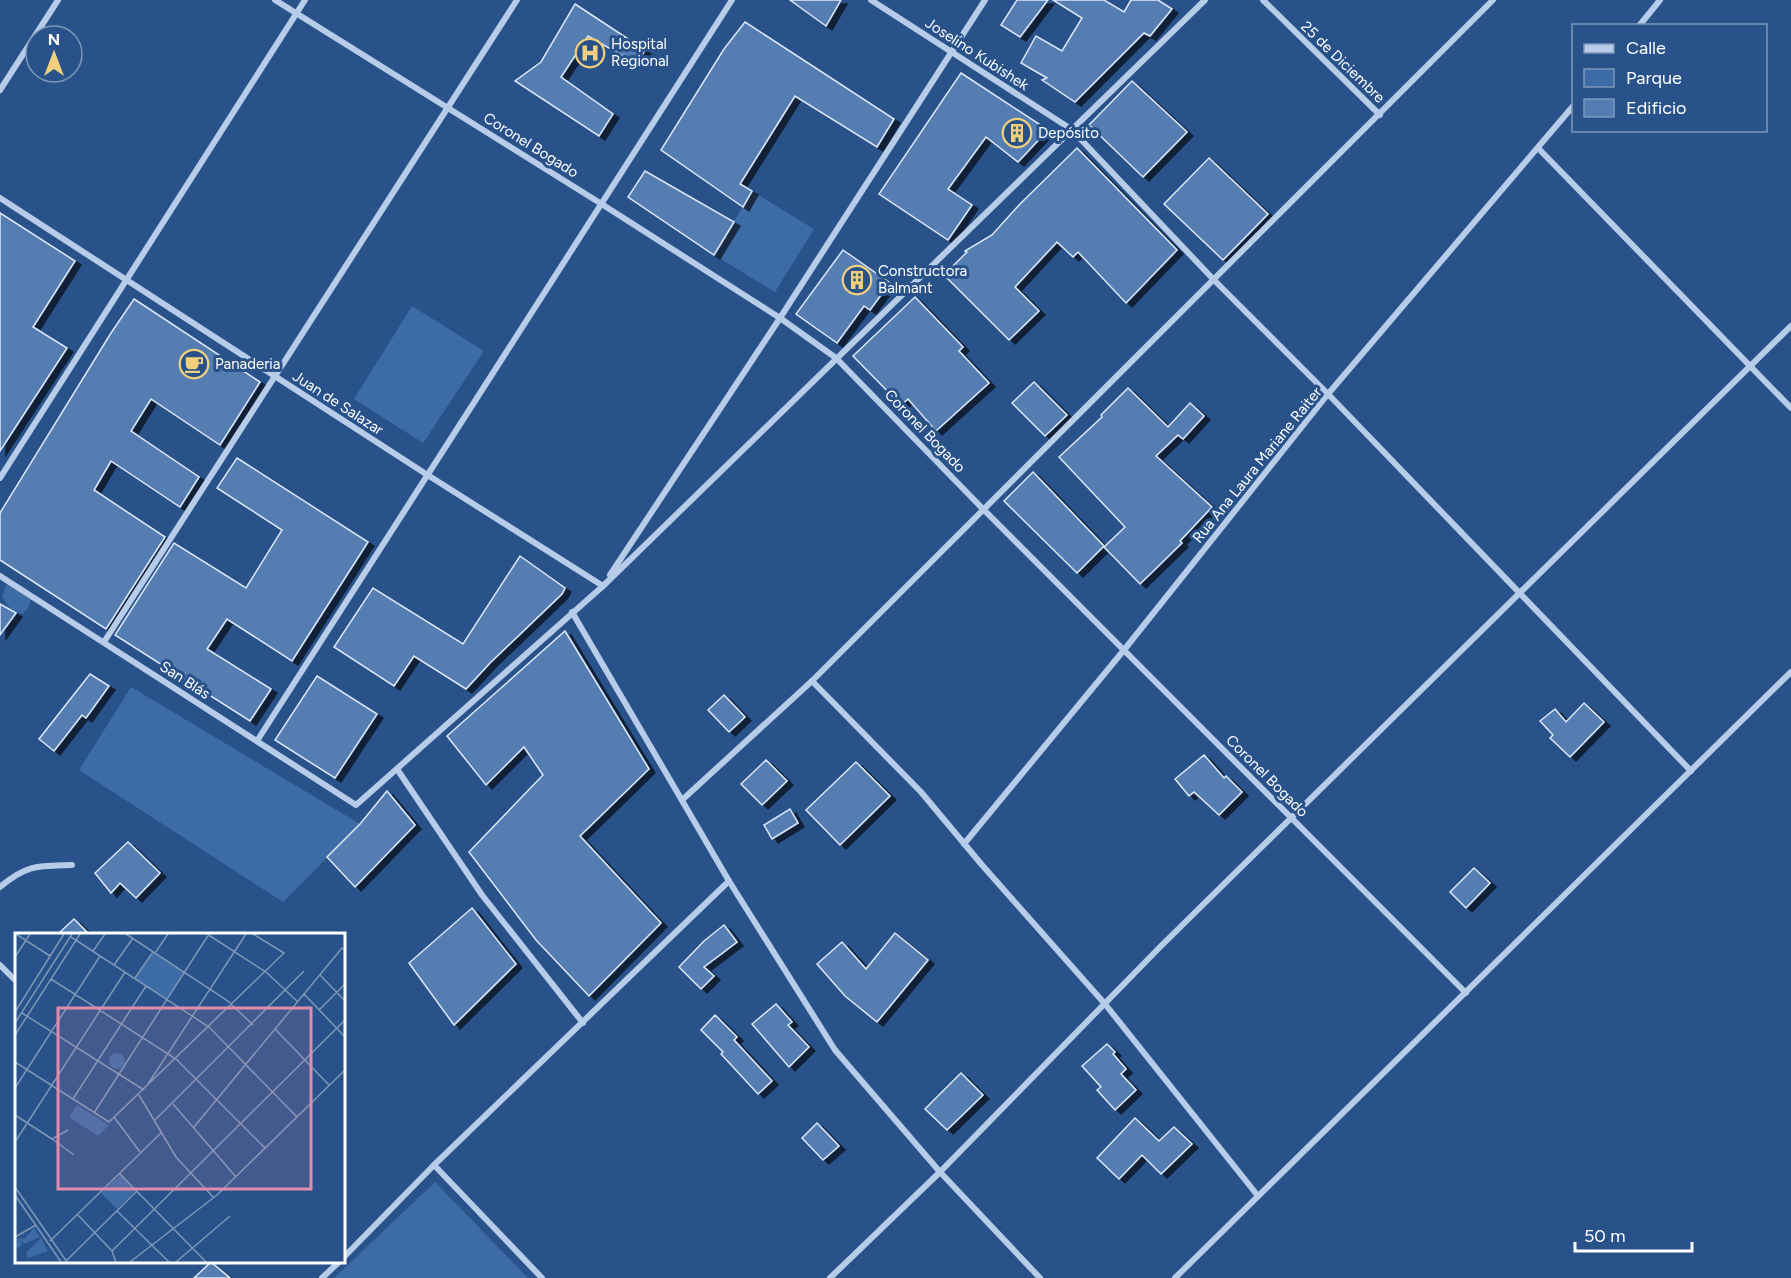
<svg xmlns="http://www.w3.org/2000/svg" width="1791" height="1278" font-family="Figtree,sans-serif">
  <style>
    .green { fill: #3d6ba6 }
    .building { fill: #557db2; stroke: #dae7f7; stroke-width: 1.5; filter: url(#shadow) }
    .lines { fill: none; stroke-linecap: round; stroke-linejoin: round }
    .street { stroke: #b6cce9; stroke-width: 6 }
    .labels { text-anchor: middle; stroke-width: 6; stroke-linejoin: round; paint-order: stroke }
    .poi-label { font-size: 15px; fill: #fff; stroke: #285289; text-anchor: start }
    .street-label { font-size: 15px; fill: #fff; stroke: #285289 }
    .inset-road { fill: none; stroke: #7e97b8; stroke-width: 1.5 }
    .view { fill: #e08cad; fill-opacity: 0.15; stroke: #e08cad; stroke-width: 3 }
    .inset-edge { fill: none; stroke: #fff; stroke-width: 3 }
  </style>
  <defs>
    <filter id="shadow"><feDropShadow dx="6" dy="4" stdDeviation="0" flood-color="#0009"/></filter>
  </defs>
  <rect width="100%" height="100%" fill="#285289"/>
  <!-- green -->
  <g class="green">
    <path d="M752 191 814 229 775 292 714 255Z"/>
    <path d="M412 306 484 351 423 443 354 399Z"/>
    <path d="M6 585C21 585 24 585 31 600L28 608 23 614 12 611 2 597Z"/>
    <path d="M131 687 360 824 283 902 79 770Z"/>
    <path d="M435 1182 528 1278H334Z"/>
  </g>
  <!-- building -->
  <g class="building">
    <path d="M790 0H841L826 26Z"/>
    <path d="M1017 0H1048L1020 37 1001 25Z"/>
    <path d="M1053 0H1104L1124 12 1131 0H1158L1172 9 1150 36 1144 33 1075 102 1042 80 1047 78 1021 63 1036 36 1062 51 1082 18Z"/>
    <path d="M575 4 645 50 637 64 588 36 561 77 613 114 599 136 515 81 541 62Z"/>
    <path d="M745 22 894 119 877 147 795 96 740 184 752 191 743 207 661 150 724 49Z"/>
    <path d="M961 73 1048 130 1018 162 986 137 948 189 972 205 948 240 879 194Z"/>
    <path d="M1132 81 1187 132 1143 177 1089 125Z"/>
    <path d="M1077 148 1177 250 1126 303 1078 252 1073 257 1057 242 1015 287 1039 311 1009 340 944 275 967 252 965 251 992 235 1020 204Z"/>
    <path d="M1209 158 1268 214 1223 260 1164 204Z"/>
    <path d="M645 171 734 222 714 255 628 197Z"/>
    <path d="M0 213 75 261 33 327 67 348 0 451Z"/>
    <path d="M843 250 890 283 870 310 864 306 837 343 796 314Z"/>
    <path d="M915 297 963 347 959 351 989 383 936 431 908 399 901 405 853 356Z"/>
    <path d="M134 299 260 382 220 445 151 399 131 431 199 477 180 507 111 461 94 490 165 537 106 629 0 560V513L111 333Z"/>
    <path d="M1034 382 1067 415 1045 436 1012 403Z"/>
    <path d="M1128 388 1168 427 1190 403 1204 416 1183 439 1178 435 1156 456 1212 507 1180 541 1182 543 1140 584 1104 547 1125 527 1059 457 1102 417 1101 415Z"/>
    <path d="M237 458 368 542 292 661 227 619 207 649 271 689 250 721 115 635 174 543 246 588 282 530 217 488Z"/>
    <path d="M1033 472 1104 546 1077 573 1004 501Z"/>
    <path d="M520 556 565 588 562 594 490 663 466 689 414 656 394 686 334 647 373 588 463 644Z"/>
    <path d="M0 604 16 613 0 635Z"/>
    <path d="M565 631 649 769 580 836 661 923 589 996 536 940 469 852 543 775 524 747 486 785 447 736Z"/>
    <path d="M90 674 109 686 86 718 82 715 54 751 39 739Z"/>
    <path d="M317 676 377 714 335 778 275 740Z"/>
    <path d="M724 695 745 717 729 732 708 710Z"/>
    <path d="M1584 703 1604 722 1570 757 1550 738 1553 735 1540 721 1555 709 1566 722Z"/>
    <path d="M1204 755 1224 778 1226 776 1242 792 1219 815 1194 792 1189 796 1175 779Z"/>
    <path d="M766 760 787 781 762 805 741 784Z"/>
    <path d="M856 762 890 796 840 845 806 810Z"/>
    <path d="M387 791 415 825 355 887 327 857 360 824Z"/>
    <path d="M790 809 798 823 772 839 764 825Z"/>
    <path d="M128 842 160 873 136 898 120 883 111 893 95 873Z"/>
    <path d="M1474 868 1490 883 1466 908 1450 892Z"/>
    <path d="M472 908 516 964 454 1025 409 963Z"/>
    <path d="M74 919 89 934H58Z"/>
    <path d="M724 925 737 942 704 967 714 976 701 989 679 967 704 941Z"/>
    <path d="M895 933 928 960 877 1022 845 996 817 964 842 942 866 969Z"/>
    <path d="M776 1004 792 1022 788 1025 809 1047 789 1067 752 1024Z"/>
    <path d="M715 1015 737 1037 734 1040 772 1081 758 1094 721 1054 723 1052 701 1030Z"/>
    <path d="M1107 1044 1115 1052 1113 1054 1126 1069 1121 1074 1136 1090 1115 1110 1097 1090 1101 1087 1082 1066Z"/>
    <path d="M961 1073 983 1095 947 1130 925 1109Z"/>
    <path d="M1135 1118 1159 1141 1174 1127 1192 1144 1161 1174 1142 1155 1119 1179 1097 1158Z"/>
    <path d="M817 1123 839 1146 823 1160 802 1138Z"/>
    <path d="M211 1262 230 1278H194Z"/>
  </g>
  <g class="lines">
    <!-- street -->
    <g class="street">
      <path d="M275 0 600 203 780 318 836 358 984 510 1466 993"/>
      <path d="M871 0 1071 129 1214 280 1328 394 1691 771"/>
      <path d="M1263 0 1380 115"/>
      <path d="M1639 26 1660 0"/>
      <path d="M0 90 58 0"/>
      <path d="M1538 148 1791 408"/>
      <path d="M0 198 426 474 603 586 605 584"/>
      <path d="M0 478 305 0"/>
      <path d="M610 575 780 318 985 0"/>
      <path d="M0 576 356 805 603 586 1205 0"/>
      <path d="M572 612 729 881 835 1050 940 1172 1040 1278"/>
      <path d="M104 642 517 0"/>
      <path d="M812 681 921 792 982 865 1105 1004 1258 1196"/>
      <path d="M257 741 732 0"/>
      <path d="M397 769 482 895 583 1023"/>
      <path d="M682 800 812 681 1493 0"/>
      <path d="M964 844 1124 650 1328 394 1574 105"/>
      <path d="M0 887C27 864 38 866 72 865"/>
      <path d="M0 965 16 981"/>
      <path d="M434 1165 542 1278"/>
      <path d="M344 1257 434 1165 729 881"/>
      <path d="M322 1278 339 1262"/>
      <path d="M830 1278 940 1172 1161 946 1791 326"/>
      <path d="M1175 1278 1791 672"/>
    </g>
  </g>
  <!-- icons -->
  <defs>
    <g id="hospital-ring" transform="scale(1.5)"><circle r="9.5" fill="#285289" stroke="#f0d07c" stroke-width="1.5"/><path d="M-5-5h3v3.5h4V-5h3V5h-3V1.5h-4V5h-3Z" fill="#f0d07c"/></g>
    <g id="building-ring" transform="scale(1.5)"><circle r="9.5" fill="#285289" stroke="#f0d07c" stroke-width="1.5"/><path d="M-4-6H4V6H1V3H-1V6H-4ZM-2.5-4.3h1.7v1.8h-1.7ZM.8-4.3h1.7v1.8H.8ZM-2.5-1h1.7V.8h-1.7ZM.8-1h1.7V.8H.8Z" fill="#f0d07c"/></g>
    <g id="cafe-ring" transform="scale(1.5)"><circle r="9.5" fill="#285289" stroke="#f0d07c" stroke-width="1.5"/><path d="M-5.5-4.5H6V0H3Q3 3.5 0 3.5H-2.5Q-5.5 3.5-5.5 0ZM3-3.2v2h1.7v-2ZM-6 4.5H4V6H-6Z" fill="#f0d07c"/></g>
  </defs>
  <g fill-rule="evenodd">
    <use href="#hospital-ring" x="590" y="53"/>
    <use href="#building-ring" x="1017" y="133"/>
    <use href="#building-ring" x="857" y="280"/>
    <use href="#cafe-ring" x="194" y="364"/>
  </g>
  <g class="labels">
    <!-- poi labels -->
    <g class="poi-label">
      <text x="611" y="49">Hospital<tspan x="611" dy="17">Regional</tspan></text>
      <text x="1038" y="138">Depósito</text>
      <text x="878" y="276">Constructora<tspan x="878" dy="17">Balmant</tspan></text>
      <text x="215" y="369">Panaderia</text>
    </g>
    <!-- street labels -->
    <g class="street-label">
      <text transform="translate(977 54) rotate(33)" y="5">Joselino Kubishek</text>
      <text transform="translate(1343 62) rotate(44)" y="5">25 de Diciembre</text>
      <text transform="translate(531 145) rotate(32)" y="5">Coronel Bogado</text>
      <text transform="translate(338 403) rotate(33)" y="5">Juan de Salazar</text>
      <text transform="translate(925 431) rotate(46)" y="5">Coronel Bogado</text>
      <text transform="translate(1257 465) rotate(-51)" y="5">Rua Ana Laura Mariane Raiter</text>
      <text transform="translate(185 680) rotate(33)" y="5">San Blás</text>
      <text transform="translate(1267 776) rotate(45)" y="5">Coronel Bogado</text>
    </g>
  </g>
  <!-- overview -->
  <g transform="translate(15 933)">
    <rect width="330" height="330" fill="#285289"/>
    <path d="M138 19 169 40 152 66 120 46ZM94 128a8 8 0 1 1 16 0a8 8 0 1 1-16 0ZM62 172 94 192 83 203 54 184ZM105 242 120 258 102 276 86 260ZM19 295 25 304 9 311 5 306 7 312 0 317V306L10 305ZM26 305 33 318 13 325 11 320Z" fill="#3d6ba6"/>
    <path class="inset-road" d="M1 1 35 23M111 1 213 68 238 92M192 1 251 39 283 69M56 4 194 94 282 184M78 18 90 1M140 20 153 1M0 24 15 1M99 32 118 5M305 42 330 68M120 45 138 19M36 46 161 126 250 215M289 61 330 104M304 77 330 51M0 79 49 1M7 80 129 157M0 90 57 1M260 96 314 152M0 102 65 1M0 129 94 189 269 20 238 1M133 151 231 1M0 155 85 23M124 162 161 224 198 264M58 166 131 53M158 171 221 244M79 180 194 1M0 182 37 206 53 197M99 184 125 219M139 188 289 38M179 194 327 15 330 17M37 206 59 222M0 209 110 39M104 240 191 329M0 254 52 329M0 262 46 329M102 278 154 329M63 282 97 318 101 329M0 304 21 292M35 308 146 200M97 318 330 87M51 328 122 258M115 329 202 262 330 137M161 329 215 283"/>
    <path class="view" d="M43 75H296V256H43Z"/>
    <rect width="330" height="330" class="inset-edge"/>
  </g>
  <!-- legend -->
  <rect x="1572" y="24" width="195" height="108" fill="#285289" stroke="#7e97b8" stroke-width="1.5"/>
  <rect x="1584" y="44" width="30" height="9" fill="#b6cce9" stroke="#7e97b8" stroke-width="1.5"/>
  <text x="1626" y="54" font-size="18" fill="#ffffff">Calle</text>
  <rect x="1584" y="69" width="30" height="18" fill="#3d6ba6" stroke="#7e97b8" stroke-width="1.5"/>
  <text x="1626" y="84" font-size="18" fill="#ffffff">Parque</text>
  <rect x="1584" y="99" width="30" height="18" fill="#557db2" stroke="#7e97b8" stroke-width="1.5"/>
  <text x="1626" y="114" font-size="18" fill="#ffffff">Edificio</text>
  <!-- north arrow -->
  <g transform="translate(54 54)"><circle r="28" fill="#285289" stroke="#7e97b8" stroke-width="1.5"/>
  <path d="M0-4.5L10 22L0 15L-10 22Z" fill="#f0d07c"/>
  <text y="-9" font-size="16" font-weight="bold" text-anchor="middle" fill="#ffffff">N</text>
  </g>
  <!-- scale -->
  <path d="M1575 1242v9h117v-9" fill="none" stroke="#ffffff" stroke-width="3"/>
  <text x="1584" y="1242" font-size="18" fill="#ffffff" stroke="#285289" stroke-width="4.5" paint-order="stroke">50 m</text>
</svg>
